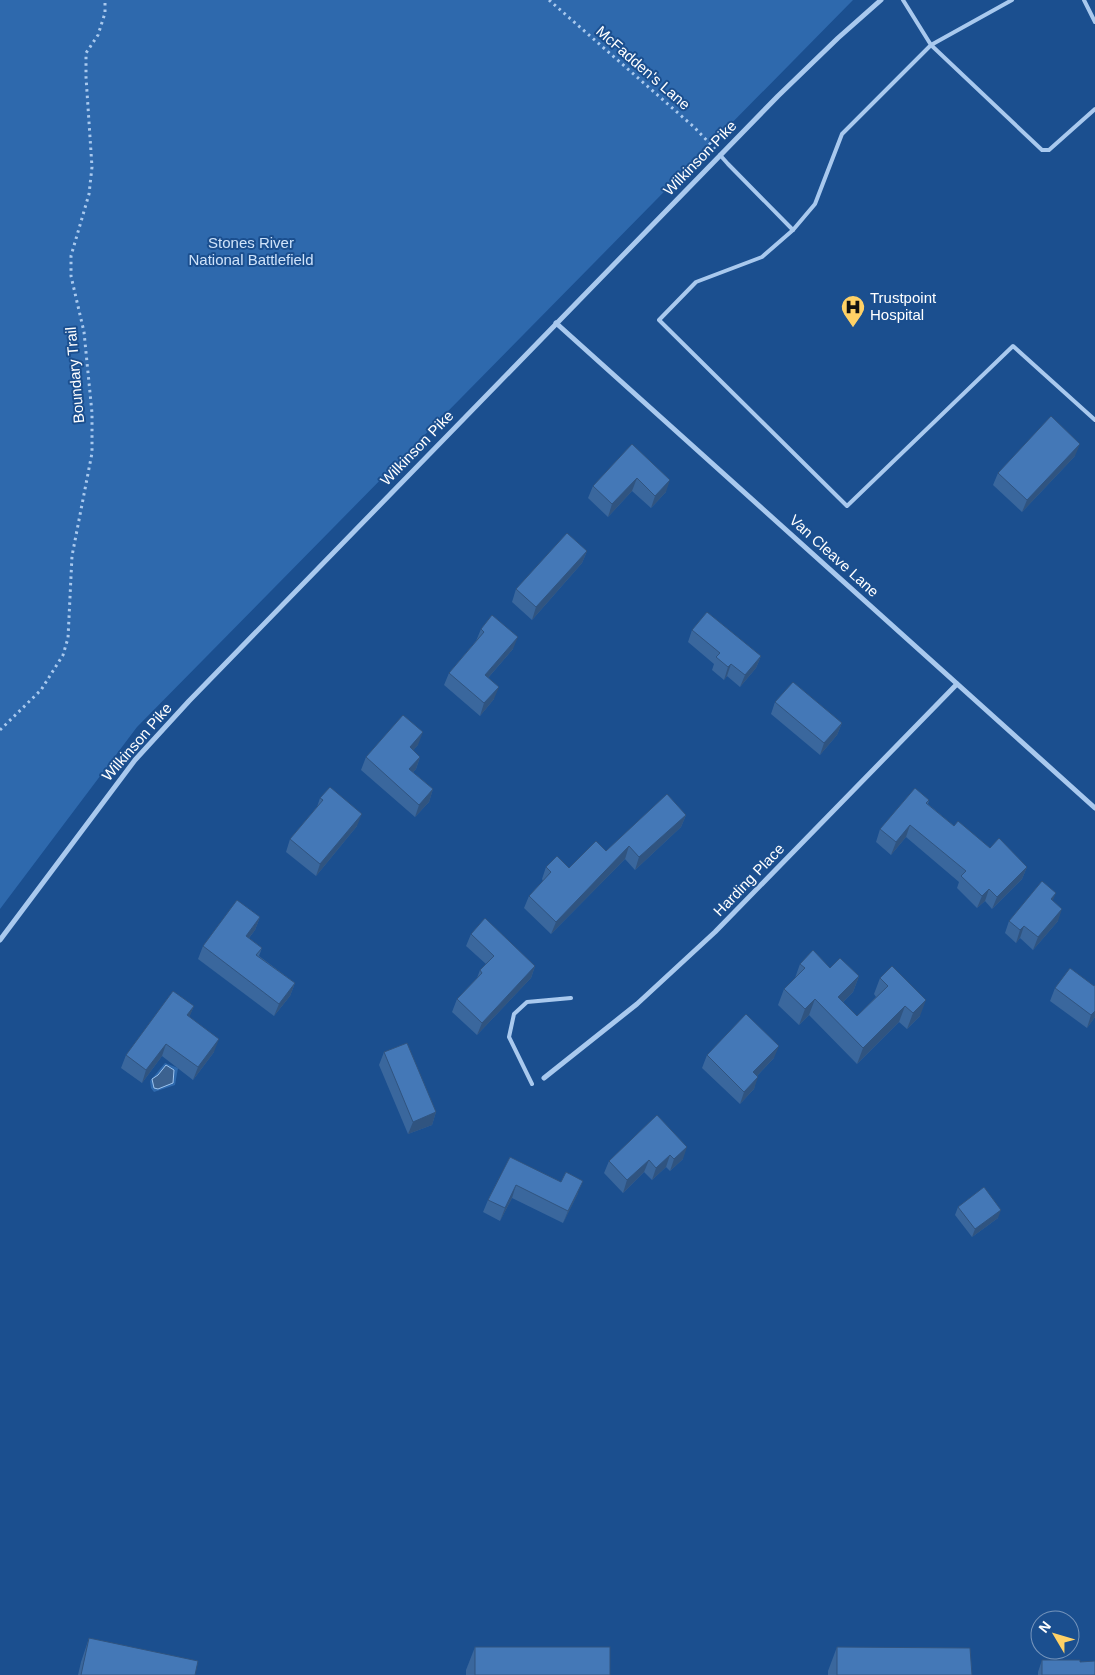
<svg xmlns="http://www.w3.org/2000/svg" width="1095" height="1675" font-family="Arial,sans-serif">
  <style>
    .green { fill: #2e69ad }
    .water { fill: #3c6290; stroke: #9cc4f0 }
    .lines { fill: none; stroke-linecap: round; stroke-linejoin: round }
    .path { stroke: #a9c9ee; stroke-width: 3; stroke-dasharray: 2.5 4; stroke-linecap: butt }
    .service { stroke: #a9c9ee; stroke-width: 4 }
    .minor { stroke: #a9c9ee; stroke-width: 5 }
    .wall { fill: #3a679d }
    .shaded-wall { fill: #305480 }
    .building { fill: #4478b7; stroke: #305480 }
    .labels { text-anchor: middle; stroke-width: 4; stroke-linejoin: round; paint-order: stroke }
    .street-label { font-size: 15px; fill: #fff; stroke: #1b4f8f }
    .park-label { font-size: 15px; fill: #cfe3fa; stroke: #1b4f8f }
    .poi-label { font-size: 15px; fill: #fff; stroke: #1b4f8f; text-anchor: start }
  </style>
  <rect width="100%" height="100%" fill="#1b4f8f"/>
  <!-- green -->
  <g class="green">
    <path d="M0 0H853L137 727 0 909Z"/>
    <path d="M165 1063 178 1068 175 1085 154 1092 151 1088 150 1081Z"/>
  </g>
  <!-- water -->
  <path class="water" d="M166 1065 174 1070 173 1083 158 1089 154 1088 152 1079 158 1075Z"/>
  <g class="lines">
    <!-- path -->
    <g class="path">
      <path d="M549 0 694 127 715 149"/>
      <path d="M0 730 41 690 63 655 68 638 72 556 92 453V413L84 332 71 276V256L89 194 92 167 86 77V53L98 35 105 13V0"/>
    </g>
    <!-- service -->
    <g class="service">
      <path d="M1012 0 931 45 1042 150H1049L1095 109"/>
      <path d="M1084 0 1095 22"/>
      <path d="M720 155 728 164 793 230 815 204 842 134 931 45 903 0"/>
      <path d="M793 230 762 257 696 282 659 320 847 506 1013 346 1095 420"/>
      <path d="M532 1084 509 1037 514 1014 527 1002 571 998"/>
    </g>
    <!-- minor -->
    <g class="minor">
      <path d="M556 323 1095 808"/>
      <path d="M0 940 135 760 189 701 778 96 838 38 881 0"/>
      <path d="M544 1078 637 1004 715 932 957 684"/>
    </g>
  </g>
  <!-- wall -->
  <g class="wall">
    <path d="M632 444 666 492 651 508 632 491 608 517 588 498 593 486Z"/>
    <path d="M1075 456 1022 512 993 485 998 473Z"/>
    <path d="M587 551 582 563 532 620 512 602 516 589Z"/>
    <path d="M481 629 513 649 488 678 494 699 480 716 444 685 449 673 476 641Z"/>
    <path d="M692 630 761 656 756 668 740 687 727 676 724 680 712 670 714 664 688 642Z"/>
    <path d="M775 702 842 723 837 735 820 755 771 714Z"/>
    <path d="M418 745 413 750 420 757 416 769 413 772 433 789 429 802 415 817 361 770 366 757Z"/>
    <path d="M320 798 357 826 316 876 286 852 290 839 317 807Z"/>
    <path d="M929 800 928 804 954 826 990 848 1027 867 1022 879 992 909 985 901 977 908 957 888 959 882 906 837 891 855 876 842 880 829Z"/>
    <path d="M686 815 681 827 635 870 625 859 551 934 524 908 529 896 543 881 542 879 546 867 569 868Z"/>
    <path d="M1053 901 1058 921 1033 950 1020 938 1016 943 1005 933 1009 921Z"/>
    <path d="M260 917 255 930 249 938 262 948 259 956 295 983 290 996 274 1016 198 959 203 946Z"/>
    <path d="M471 934 535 966 531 978 477 1035 452 1012 457 999 477 978 480 970 486 964 466 946Z"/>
    <path d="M800 964 830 968 859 976 853 992 843 1002 857 1016 876 997 874 994 880 978 920 1016 907 1029 899 1022 857 1064 809 1015 799 1025 778 1005 784 989 795 978Z"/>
    <path d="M1095 985V1017L1087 1028 1050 1001 1055 988 1094 986Z"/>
    <path d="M194 1006 189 1017 214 1052 193 1080 162 1056 142 1083 121 1068 126 1055Z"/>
    <path d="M384 1052 436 1112 432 1125 408 1134 379 1065Z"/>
    <path d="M707 1055 774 1058 757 1076 754 1089 740 1104 702 1068Z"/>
    <path d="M657 1115 683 1159 670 1171 666 1167 652 1180 644 1172 623 1193 604 1173 609 1161Z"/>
    <path d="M510 1157 578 1193 563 1223 512 1198 500 1221 483 1212 488 1200Z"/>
    <path d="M958 1207 998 1218 972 1237 955 1215Z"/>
    <path d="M89 1638 195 1675H78L81 1662Z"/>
    <path d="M475 1647 610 1675H466V1670Z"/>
    <path d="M837 1647 972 1675H828V1671Z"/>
    <path d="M1042 1660 1080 1662 1095 1675H1038V1672Z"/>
  </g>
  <!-- shaded-wall -->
  <g class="shaded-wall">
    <path d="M1080 444 1075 456 1022 512 1027 500Z"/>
    <path d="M637 478 632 491 608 517 612 504Z"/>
    <path d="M670 480 666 492 651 508 655 496Z"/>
    <path d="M587 551 582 563 532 620 536 607Z"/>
    <path d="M518 637 513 649 480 687 485 675Z"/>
    <path d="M761 656 756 668 740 687 745 675Z"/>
    <path d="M731 664 727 676 724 680 728 667Z"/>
    <path d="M499 687 494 699 480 716 484 703Z"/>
    <path d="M842 723 837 735 820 755 824 743Z"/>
    <path d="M423 732 418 745 405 760 410 747Z"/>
    <path d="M420 757 416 769 405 781 409 769Z"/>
    <path d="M433 789 429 802 415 817 419 805Z"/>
    <path d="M362 814 357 826 316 876 320 864Z"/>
    <path d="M686 815 681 827 635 870 639 857Z"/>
    <path d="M910 825 906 837 891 855 896 842Z"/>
    <path d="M629 846 625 859 551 934 556 922Z"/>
    <path d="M1027 867 1022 879 992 909 997 897Z"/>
    <path d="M989 889 985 901 977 908 982 896Z"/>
    <path d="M1056 893 1051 905V899Z"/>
    <path d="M1062 909 1058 921 1033 950 1038 937Z"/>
    <path d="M260 917 255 930 241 948 246 936Z"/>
    <path d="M1024 926 1020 938 1016 943 1020 930Z"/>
    <path d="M535 966 531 978 477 1035 482 1023Z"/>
    <path d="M859 976 853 992 832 1013 838 997Z"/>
    <path d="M295 983 290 996 274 1016 279 1004Z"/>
    <path d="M815 999 809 1015 799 1025 805 1009Z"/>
    <path d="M926 1000 920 1016 907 1029 913 1013Z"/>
    <path d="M194 1006 189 1018 187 1015Z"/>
    <path d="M905 1006 899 1022 857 1064 863 1048Z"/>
    <path d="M1095 1011V1017L1087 1028 1091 1015Z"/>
    <path d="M219 1039 214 1052 193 1080 198 1067Z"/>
    <path d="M166 1044 162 1056 142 1083 146 1070Z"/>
    <path d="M779 1046 774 1058 749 1084 753 1072Z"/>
    <path d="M758 1077 754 1089 740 1104 744 1092Z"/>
    <path d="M436 1112 432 1125 408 1134 413 1122Z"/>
    <path d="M687 1147 683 1159 670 1171 674 1159Z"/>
    <path d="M670 1155 666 1167 652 1180 656 1168Z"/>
    <path d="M649 1160 644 1172 623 1193 627 1180Z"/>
    <path d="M583 1181 578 1193 563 1223 568 1211Z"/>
    <path d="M516 1185 512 1198 500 1221 505 1208Z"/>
    <path d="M1001 1210 998 1218 972 1237 975 1229Z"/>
  </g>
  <!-- building -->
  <g class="building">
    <path d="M1051 416 1080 444 1027 500 998 473Z"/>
    <path d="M632 444 670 480 655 496 637 478 612 504 593 486Z"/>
    <path d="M567 533 587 551 536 607 516 589Z"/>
    <path d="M707 612 761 656 745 675 731 664 728 667 716 657 720 653 692 630Z"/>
    <path d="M492 615 518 637 485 675 499 687 484 703 449 673 484 632 481 629Z"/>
    <path d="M793 682 842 723 824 743 775 702Z"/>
    <path d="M403 715 423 732 410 747 420 757 409 769 433 789 419 805 366 757Z"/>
    <path d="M330 787 362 814 320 864 290 839 323 800 320 798Z"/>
    <path d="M915 788 929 800 926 803 954 826 958 821 990 848 999 838 1027 867 997 897 989 889 982 896 961 876 966 871 910 825 896 842 880 829Z"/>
    <path d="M667 794 686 815 639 857 629 846 556 922 529 896 551 872 546 867 557 856 569 868 596 841 606 851Z"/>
    <path d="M1042 881 1056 893 1051 899 1062 909 1038 937 1024 926 1020 930 1009 921Z"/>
    <path d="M237 900 260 917 246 936 262 948 256 955 295 983 279 1004 203 946Z"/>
    <path d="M485 918 535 966 482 1023 457 999 482 973 480 970 494 956 471 934Z"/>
    <path d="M813 950 830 968 840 958 859 976 838 997 857 1016 888 986 880 978 892 966 926 1000 913 1013 905 1006 863 1048 815 999 805 1009 784 989 805 968 800 964Z"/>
    <path d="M1070 968 1094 986 1095 985V1011L1091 1015 1055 988Z"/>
    <path d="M173 991 194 1006 187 1015 219 1039 198 1067 166 1044 146 1070 126 1055Z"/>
    <path d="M746 1014 779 1046 753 1072 758 1077 744 1092 707 1055Z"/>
    <path d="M407 1043 436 1112 413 1122 384 1052Z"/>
    <path d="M657 1115 687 1147 674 1159 670 1155 656 1168 649 1160 627 1180 609 1161Z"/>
    <path d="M510 1157 561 1182 566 1172 583 1181 568 1211 516 1185 505 1208 488 1200Z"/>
    <path d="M984 1187 1001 1210 975 1229 958 1207Z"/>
    <path d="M89 1638 198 1661 195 1675H81Z"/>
    <rect x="475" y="1647" width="135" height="28"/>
    <path d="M837 1647 970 1648 972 1675H837Z"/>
    <path d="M1042 1660H1080V1662L1095 1661V1675H1042Z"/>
  </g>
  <!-- icons -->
  <defs>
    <g id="hospital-pin" transform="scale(1.25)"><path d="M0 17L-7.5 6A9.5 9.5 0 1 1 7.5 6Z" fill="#ffd166" stroke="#1b4f8f"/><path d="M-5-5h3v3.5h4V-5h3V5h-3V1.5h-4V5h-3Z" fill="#111"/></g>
  </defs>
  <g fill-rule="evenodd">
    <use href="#hospital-pin" x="853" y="307"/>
  </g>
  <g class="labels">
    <!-- street labels -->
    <g class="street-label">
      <text transform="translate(643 68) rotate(41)" y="5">McFadden's Lane</text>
      <text transform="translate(700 158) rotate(-46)" y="5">Wilkinson Pike</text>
      <text transform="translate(75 375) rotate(-95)" y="5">Boundary Trail</text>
      <text transform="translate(417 448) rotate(-46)" y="5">Wilkinson Pike</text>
      <text transform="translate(834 556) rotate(42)" y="5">Van Cleave Lane</text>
      <text transform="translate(137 742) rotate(-49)" y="5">Wilkinson Pike</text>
      <text transform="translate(749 880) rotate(-46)" y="5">Harding Place</text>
    </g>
    <!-- park labels -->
    <g class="park-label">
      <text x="251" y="248">Stones River<tspan x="251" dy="17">National Battlefield</tspan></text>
    </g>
    <!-- poi labels -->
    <g class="poi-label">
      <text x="870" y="303">Trustpoint<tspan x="870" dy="17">Hospital</tspan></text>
    </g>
  </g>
  <!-- north arrow -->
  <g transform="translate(1055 1635) rotate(308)"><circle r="24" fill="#1b4f8f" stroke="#7695bc"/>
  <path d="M0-4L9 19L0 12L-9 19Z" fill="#ffd166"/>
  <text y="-8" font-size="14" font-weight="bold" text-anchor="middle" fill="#ffffff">N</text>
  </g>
</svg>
